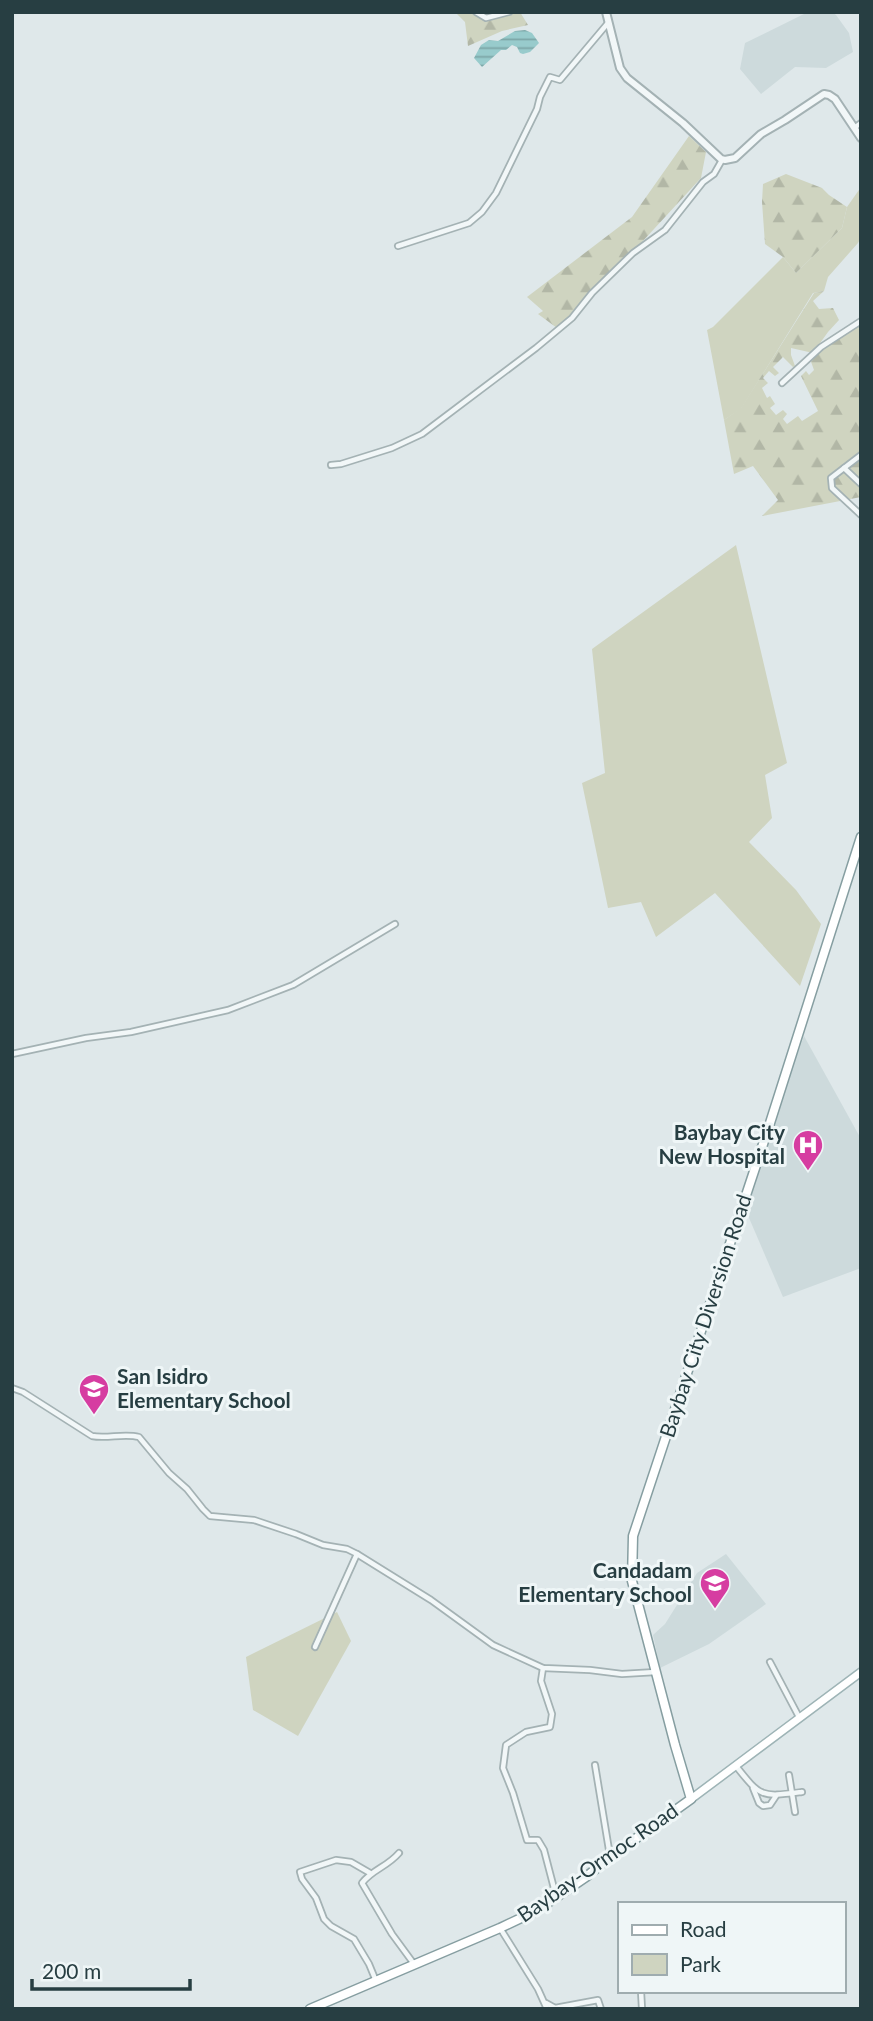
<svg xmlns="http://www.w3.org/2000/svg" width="873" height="2021" font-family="Lato,sans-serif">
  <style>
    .built { fill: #cddadc }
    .green { fill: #cfd4c0 }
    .forest { fill: url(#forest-firs) }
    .water { fill: url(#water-rules) }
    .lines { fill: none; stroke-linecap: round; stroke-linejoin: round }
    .minor-casing { stroke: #a4b2b4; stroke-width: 8 }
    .tertiary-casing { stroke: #a4b2b4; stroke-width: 10 }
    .primary-casing { stroke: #9eb4b6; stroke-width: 10 }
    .trunk-casing { stroke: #869ea1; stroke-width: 11 }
    .minor { stroke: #f2f7f8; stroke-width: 4.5 }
    .tertiary { stroke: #f2f7f8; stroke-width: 6 }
    .primary { stroke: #fff; stroke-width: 7 }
    .trunk { stroke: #fff; stroke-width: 8 }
    .labels { text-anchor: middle; stroke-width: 6; stroke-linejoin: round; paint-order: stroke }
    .poi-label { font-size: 21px; font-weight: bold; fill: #273e42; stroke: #eff6f7; text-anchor: end }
    .street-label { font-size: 21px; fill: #273e42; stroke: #eff6f7 }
  </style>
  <defs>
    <pattern id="forest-firs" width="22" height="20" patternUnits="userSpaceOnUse" patternTransform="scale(1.75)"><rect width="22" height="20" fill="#cfd4c0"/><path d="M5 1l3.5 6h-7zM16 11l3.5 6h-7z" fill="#b2b7a6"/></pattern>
    <pattern id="water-rules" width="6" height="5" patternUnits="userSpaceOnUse" patternTransform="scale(1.75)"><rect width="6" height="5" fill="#98cbcc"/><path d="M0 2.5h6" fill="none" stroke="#7ca6a7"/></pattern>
  </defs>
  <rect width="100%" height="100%" fill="#dfe8ea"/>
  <!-- built -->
  <g class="built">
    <path d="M808 12H832L836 15 849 33 853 52 826 68 795 67 761 94 740 69 745 43Z"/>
    <path d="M804 1036 861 1139V1268L783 1297 743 1204Z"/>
    <path d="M726 1554 766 1604 709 1644 660 1668 653 1635 665 1624 697 1573Z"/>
  </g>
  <!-- green -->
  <g class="green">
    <path d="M861 187V237L858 243 828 277 824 291 813 293 741 409 724 420 707 330 713 327 783 257 796 273 842 228 847 207Z"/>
    <path d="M736 545 787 763 765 775 772 818 749 842 796 890 821 924 800 986 715 893 656 937 641 902 608 908 582 783 605 773 592 649Z"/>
    <path d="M337 1612 351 1641 298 1736 253 1710 246 1657Z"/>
  </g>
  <!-- forest -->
  <g class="forest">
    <path d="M455 12H520L528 25 502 31 468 46 465 22Z"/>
    <path d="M689 136 706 152 701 178 572 318 557 328 538 314 543 311 527 297 632 217Z"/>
    <path d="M786 174 822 188 829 195 847 207 842 228 796 273 783 257 765 244 762 202 763 184Z"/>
    <path d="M824 291 813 301 819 309 833 308 839 320 828 332 813 353 791 348V355L795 366 793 367 783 357 773 367 779 373 775 376 769 371 763 378 768 383 762 388 767 398 770 396 775 404 770 408 776 415 783 410 787 414 783 419 787 424 798 416 802 421 818 411 801 376 806 371 809 375 814 370 810 359 861 323V497L762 516 778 500 753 466 734 474 724 420 741 408 814 293Z"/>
  </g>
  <!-- water -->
  <path class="water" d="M525 30 532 33 539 43 530 52 523 54 520 53 517 47 512 45 506 50H501L482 67 474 58 481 45 489 40 498 41 515 31Z"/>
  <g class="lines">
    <!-- minor casing -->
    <g class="minor-casing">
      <g id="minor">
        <path d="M476 12 486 18 509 12"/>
        <path d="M854 128 861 123"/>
        <path d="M398 246 469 223 482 212 496 193 537 109 540 97 550 77 560 80 608 23"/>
        <path d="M782 383 821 347 861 321"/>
        <path d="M861 455 831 478 832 488 861 515"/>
        <path d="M331 465 341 464 392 448 422 434 536 348 572 318 592 293 633 253 665 230 703 182 714 174 722 160"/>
        <path d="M844 468 861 484"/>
        <path d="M12 1054 86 1038 131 1032 228 1010 293 985 395 924"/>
        <path d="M12 1388 23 1392 92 1436C107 1439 124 1433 139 1437L169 1473 187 1489 203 1509 210 1516 254 1520 296 1534 323 1545 347 1549 357 1554 431 1600 493 1645 543 1668 590 1670 622 1674 656 1672"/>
        <path d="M315 1647 357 1554"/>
        <path d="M770 1662 799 1717"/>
        <path d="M543 1668 541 1681 552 1714 550 1727 526 1732 506 1745 503 1768 513 1793 527 1840H538L544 1850 556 1896"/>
        <path d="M595 1765 610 1856"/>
        <path d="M736 1766C761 1798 762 1797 802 1792"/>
        <path d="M789 1775 795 1812"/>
        <path d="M753 1788 759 1803 763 1806 770 1805 776 1796"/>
        <path d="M399 1853C387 1867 373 1869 362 1883L392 1934 414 1964"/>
        <path d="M370 1873 351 1862 336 1860 300 1872 302 1879 316 1898 324 1919 331 1926 354 1939 369 1964 376 1981"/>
        <path d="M500 1928 538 1989 547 2009"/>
        <path d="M641 1991 642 2009"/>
        <path d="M546 2003 555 2008 598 2000 601 2009"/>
      </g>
    </g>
    <!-- tertiary casing -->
    <g class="tertiary-casing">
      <path id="tertiary" d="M606 12 620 68 627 78 683 123 721 159 725 160 735 158 761 134 785 120 824 94 829 95 835 99 861 138"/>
    </g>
    <!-- primary casing -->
    <g class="primary-casing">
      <path id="primary" d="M691 1799 861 1672"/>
    </g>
    <!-- trunk casing -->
    <g class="trunk-casing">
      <path id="trunk" d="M310 2009 500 1928 536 1911 586 1877 610 1857 691 1799 675 1745 632 1581 633 1536 770 1123 861 837"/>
    </g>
    <!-- minor -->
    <use href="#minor" class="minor"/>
    <!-- tertiary -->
    <use href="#tertiary" class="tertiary"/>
    <!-- primary -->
    <use href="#primary" class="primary"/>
    <!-- trunk -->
    <use href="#trunk" class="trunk"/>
  </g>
  <!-- icons -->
  <defs>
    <g id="hospital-pin" transform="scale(1.575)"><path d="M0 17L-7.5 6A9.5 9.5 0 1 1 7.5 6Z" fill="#d63da1" stroke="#eff6f7"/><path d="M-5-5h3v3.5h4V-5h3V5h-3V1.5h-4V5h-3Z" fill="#fff"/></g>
    <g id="school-pin" transform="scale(1.575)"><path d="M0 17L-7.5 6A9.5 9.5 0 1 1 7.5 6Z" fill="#d63da1" stroke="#eff6f7"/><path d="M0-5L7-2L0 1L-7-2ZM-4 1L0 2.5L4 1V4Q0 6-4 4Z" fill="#fff"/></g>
  </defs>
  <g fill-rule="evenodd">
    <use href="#hospital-pin" x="808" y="1145"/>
    <use href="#school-pin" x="94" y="1389"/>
    <use href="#school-pin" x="715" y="1583"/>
  </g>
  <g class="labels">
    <!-- poi labels -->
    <g class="poi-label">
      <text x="785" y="1140">Baybay City<tspan x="785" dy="24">New Hospital</tspan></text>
      <text x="117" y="1384" text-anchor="start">San Isidro<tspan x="117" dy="24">Elementary School</tspan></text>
      <text x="692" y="1578">Candadam<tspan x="692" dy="24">Elementary School</tspan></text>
    </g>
    <!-- street labels -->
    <g class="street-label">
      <text transform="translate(706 1316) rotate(-72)" y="7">Baybay City Diversion Road</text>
      <text transform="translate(598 1863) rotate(-35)" y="7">Baybay-Ormoc Road</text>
    </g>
  </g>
  <!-- border -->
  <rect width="873" height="2021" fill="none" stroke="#273e42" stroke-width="28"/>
  <!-- legend -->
  <rect x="618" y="1902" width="228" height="91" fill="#eff6f7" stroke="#9facaf" stroke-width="2"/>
  <rect x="632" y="1925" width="35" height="10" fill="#ffffff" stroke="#9facaf" stroke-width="2"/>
  <text x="680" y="1937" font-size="21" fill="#273e42">Road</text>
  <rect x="632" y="1954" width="35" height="21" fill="#cfd4c0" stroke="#9facaf" stroke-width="2"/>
  <text x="680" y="1972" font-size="21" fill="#273e42">Park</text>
  <!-- scale -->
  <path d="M32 1979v10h158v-10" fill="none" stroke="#273e42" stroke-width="3.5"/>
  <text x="42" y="1979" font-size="21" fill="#273e42" stroke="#eff6f7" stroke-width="5" paint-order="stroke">200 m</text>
</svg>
